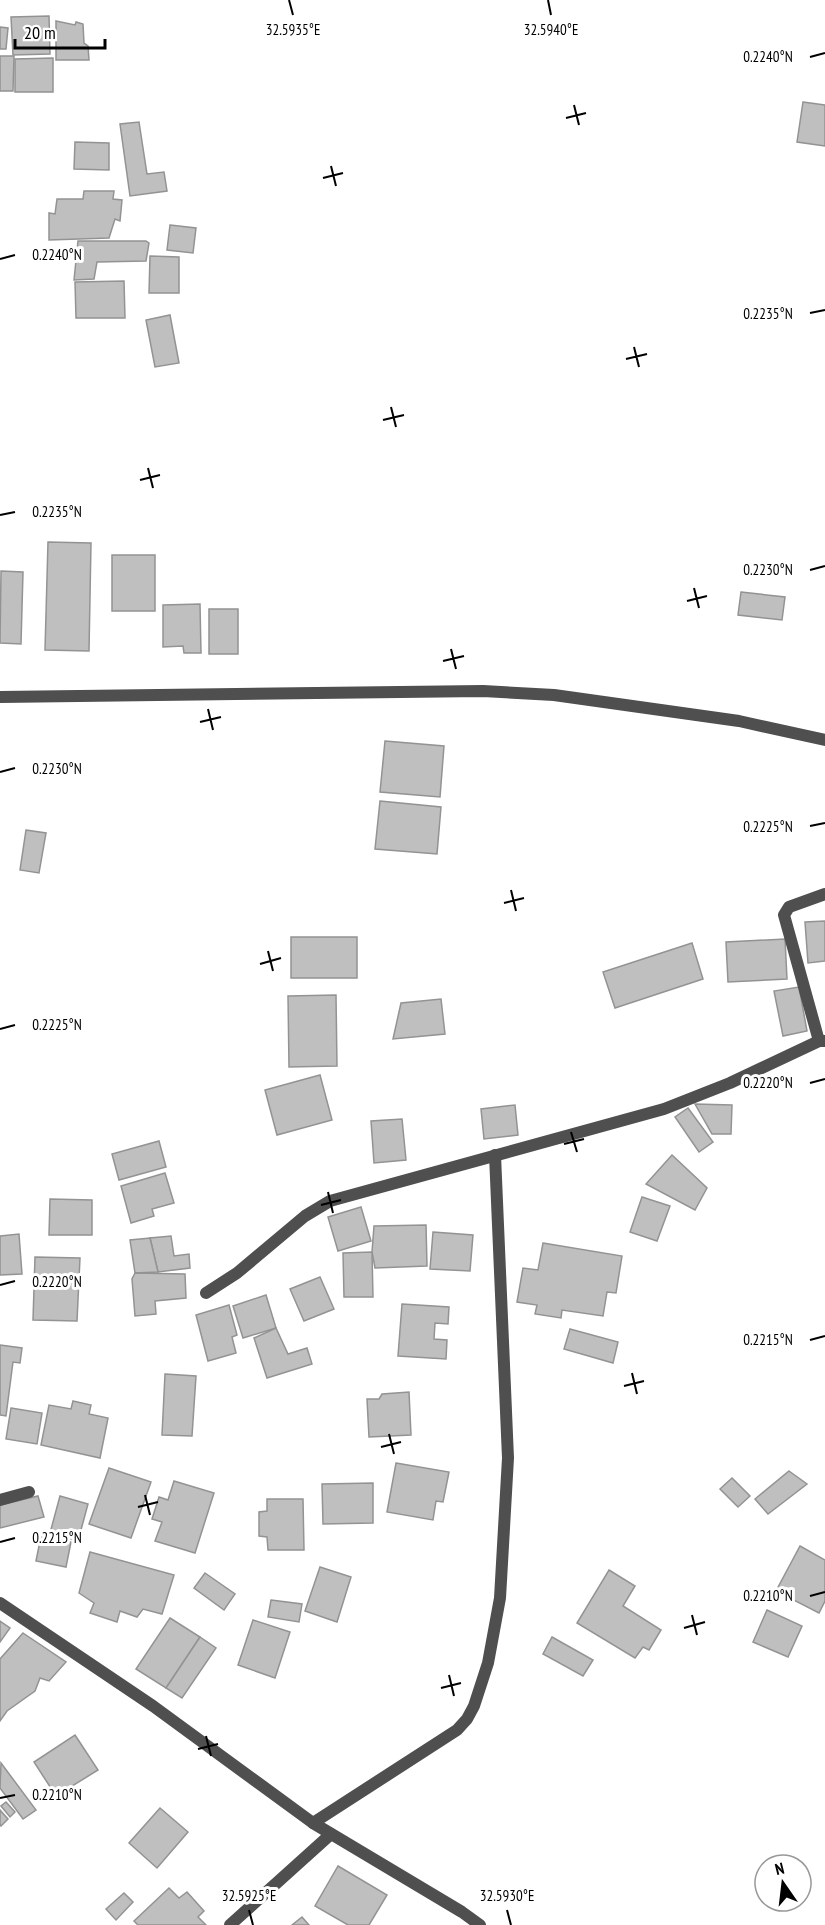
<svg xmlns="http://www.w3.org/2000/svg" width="825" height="1925" font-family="'PT Sans Narrow',sans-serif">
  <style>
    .building { fill: #bfbfbf; stroke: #939393; stroke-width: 1.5 }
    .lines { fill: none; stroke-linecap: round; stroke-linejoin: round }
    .street { stroke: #4f4f4f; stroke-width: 12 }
    .ticks { fill: none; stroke: #000; stroke-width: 2 }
    .ticks-label { font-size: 15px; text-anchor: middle; fill: #000; stroke: #fff; stroke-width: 6; stroke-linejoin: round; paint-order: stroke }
  </style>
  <rect width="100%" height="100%" fill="#fff"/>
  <!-- building -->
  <g class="building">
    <path d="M49 16 50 54 13 55 11 17Z"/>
    <path d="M56 21 75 25 76 22 83 24 84 43 88 46 89 60H56Z"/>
    <path d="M0 27 8 28 6 49H0Z"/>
    <path d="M0 56H14L13 91H0Z"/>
    <path d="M53 58V92H15V59Z"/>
    <path d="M803 102 825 105V146L797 142Z"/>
    <path d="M139 122 147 174 164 172 167 191 130 196 120 124Z"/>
    <path d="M75 142 109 143V170L74 169Z"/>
    <path d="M84 191H114L113 199 122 200 120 221 115 219 109 238 49 240V213L55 214 57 199H83Z"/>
    <path d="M170 225 196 228 193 253 167 250Z"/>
    <path d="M78 241H146L149 243 146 261 97 262 94 279 74 280Z"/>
    <path d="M150 256 179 257V293H149Z"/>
    <path d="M124 281 125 318H76L75 282Z"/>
    <path d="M170 315 179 363 155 367 146 320Z"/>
    <path d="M48 542 91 543 89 651 45 650Z"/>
    <rect x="112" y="555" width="43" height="56"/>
    <path d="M1 571 23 572 21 644 0 643Z"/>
    <path d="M741 592 785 597 782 620 738 615Z"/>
    <path d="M200 604 201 653H184L183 646 163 647V605Z"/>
    <rect x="209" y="609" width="29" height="45"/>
    <path d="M385 741 444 746 440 797 380 792Z"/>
    <path d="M380 801 441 807 437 854 375 849Z"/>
    <path d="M26 830 46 833 39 873 20 870Z"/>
    <path d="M825 921V961L808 963 805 922Z"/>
    <rect x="291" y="937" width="66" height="41"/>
    <path d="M785 939 787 979 728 982 726 942Z"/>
    <path d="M692 943 703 979 615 1008 603 972Z"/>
    <path d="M799 987 807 1031 783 1036 774 991Z"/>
    <path d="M336 995 337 1066 289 1067 288 996Z"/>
    <path d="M441 999 445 1034 393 1039 401 1003Z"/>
    <path d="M320 1075 332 1120 277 1135 265 1090Z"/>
    <path d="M695 1104 732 1105 731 1134H712Z"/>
    <path d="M515 1105 518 1135 484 1139 481 1109Z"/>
    <path d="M688 1108 713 1142 699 1152 675 1117Z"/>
    <path d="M402 1119 406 1160 374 1163 371 1121Z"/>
    <path d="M159 1141 166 1167 119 1180 112 1154Z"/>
    <path d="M672 1155 707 1188 695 1210 646 1184Z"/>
    <path d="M165 1173 174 1203 152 1209 154 1216 131 1223 121 1186Z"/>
    <path d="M642 1197 670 1206 657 1241 630 1232Z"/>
    <path d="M50 1199 92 1200V1235H49Z"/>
    <path d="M361 1207 371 1241 338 1251 328 1217Z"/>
    <path d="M426 1225 427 1266 375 1268 372 1252 374 1226Z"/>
    <path d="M433 1232 473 1235 470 1271 430 1269Z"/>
    <path d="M19 1234 22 1274 0 1275V1236Z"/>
    <path d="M171 1236 174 1256 189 1254 190 1268 158 1272 150 1238Z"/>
    <path d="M150 1238 158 1272 135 1273 130 1240Z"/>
    <path d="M543 1243 622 1256 616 1293 607 1292 603 1316 562 1310 561 1318 535 1314 537 1305 517 1302 523 1268 538 1270Z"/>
    <path d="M372 1252 373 1297H344L343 1253Z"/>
    <path d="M35 1257 80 1258 77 1321 33 1320Z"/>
    <path d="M135 1273 185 1274 186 1298 155 1301 156 1314 135 1316 132 1279Z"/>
    <path d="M320 1277 334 1309 304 1321 290 1289Z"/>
    <path d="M266 1295 276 1328 243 1338 233 1306Z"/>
    <path d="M402 1304 449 1307 448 1324 435 1323 434 1339 447 1340 446 1359 398 1356Z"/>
    <path d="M229 1305 237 1335 232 1337 236 1353 208 1361 196 1315Z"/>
    <path d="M276 1328 288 1354 307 1348 312 1364 267 1378 254 1338Z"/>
    <path d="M570 1329 618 1342 613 1363 564 1349Z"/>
    <path d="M0 1345 22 1348 20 1363 13 1362 6 1416 0 1415Z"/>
    <path d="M165 1374 196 1376 192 1436 162 1435Z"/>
    <path d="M409 1392 411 1435 369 1437 367 1399H379L382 1394Z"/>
    <path d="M73 1401 91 1405 89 1414 108 1418 100 1458 41 1445 49 1405 71 1409Z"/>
    <path d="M11 1408 42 1413 37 1444 6 1439Z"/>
    <path d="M396 1463 449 1472 443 1502 436 1501 433 1520 387 1512Z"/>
    <path d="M109 1468 151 1482 131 1538 89 1524Z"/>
    <path d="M789 1471 807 1484 768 1514 755 1499Z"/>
    <path d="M732 1478 750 1496 738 1507 720 1489Z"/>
    <path d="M174 1481 214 1493 195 1553 155 1541 162 1522 152 1519 159 1497 168 1500Z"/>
    <path d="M373 1483V1523L323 1524 322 1484Z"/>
    <path d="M38 1496 44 1517 0 1528V1505Z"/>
    <path d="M60 1496 88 1504 78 1541 50 1533Z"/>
    <path d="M267 1499H303L304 1550H268L267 1537 259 1536V1512L267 1511Z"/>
    <path d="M41 1536 71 1542 66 1567 36 1561Z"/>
    <path d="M800 1546 825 1560V1601L819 1613 776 1591Z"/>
    <path d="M90 1552 174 1575 162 1614 143 1609 137 1617 120 1611 117 1622 90 1613 94 1603 79 1593Z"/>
    <path d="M320 1567 351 1577 337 1622 305 1611Z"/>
    <path d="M609 1570 635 1586 623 1606 661 1630 649 1650 643 1647 635 1658 577 1623Z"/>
    <path d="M205 1573 235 1594 224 1610 194 1588Z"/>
    <path d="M271 1600 302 1604 299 1622 268 1617Z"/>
    <path d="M767 1610 802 1626 788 1657 753 1642Z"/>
    <path d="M170 1618 200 1637 166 1688 136 1669Z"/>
    <path d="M253 1620 290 1632 275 1678 238 1665Z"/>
    <path d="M0 1621 10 1628 0 1642Z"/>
    <path d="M23 1633 66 1662 49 1681 40 1678 35 1691 7 1711 0 1721V1659Z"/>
    <path d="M200 1637 216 1648 182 1698 166 1688Z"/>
    <path d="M552 1637 593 1660 583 1676 543 1654Z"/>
    <path d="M75 1735 98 1770 56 1796 34 1762Z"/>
    <path d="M1 1763 36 1810 23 1819 0 1788Z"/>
    <path d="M6 1802 15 1812 10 1817 1 1806Z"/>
    <path d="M160 1808 188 1832 157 1868 129 1843Z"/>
    <path d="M0 1810 8 1819 1 1826 0 1824Z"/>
    <path d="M338 1866 387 1895 369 1925H348L315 1906Z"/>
    <path d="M169 1888 179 1898 187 1892 204 1911 198 1917 206 1925H138L134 1921Z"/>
    <path d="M124 1893 133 1902 116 1920 106 1909Z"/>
    <path d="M302 1917 309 1925H292Z"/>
  </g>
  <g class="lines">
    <!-- street -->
    <g class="street">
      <path d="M0 697 483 691 554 695 739 721 825 740"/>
      <path d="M819 1041 784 915 789 907 825 894"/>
      <path d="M206 1293 237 1273 305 1216 330 1201 664 1109 730 1083 819 1041H825"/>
      <path d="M0 1500 29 1492"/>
      <path d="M0 1603 153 1706 313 1823 462 1912 480 1925"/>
      <path d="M313 1823 457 1730 467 1719 474 1706 488 1663 500 1598 508 1458 495 1155"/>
      <path d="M230 1925 331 1834"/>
    </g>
  </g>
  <!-- ticks -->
  <path class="ticks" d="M289 0 293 15M548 0 551 15M810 57 825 53M574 105 579 125M566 118 586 113M331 166 336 186M323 178 343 173M0 259 15 255M810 313 825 310M634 347 639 367M626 359 647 354M391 407 396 427M383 420 404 415M148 468 153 488M140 480 160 475M0 515 15 512M810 570 825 566M694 588 699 608M687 601 707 596M451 649 456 669M443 661 464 656M208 709 213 730M200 722 221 717M0 772 15 768M810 826 825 823M511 890 516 911M504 903 524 898M268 951 273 971M260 964 281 958M0 1029 15 1025M810 1083 825 1079M571 1132 577 1152M564 1144 584 1139M328 1192 333 1213M321 1205 341 1200M0 1285 15 1281M810 1340 825 1336M632 1373 637 1394M624 1386 644 1381M389 1434 394 1454M381 1447 401 1442M145 1495 150 1515M138 1507 158 1502M0 1542 15 1538M810 1596 825 1592M692 1615 697 1635M684 1628 705 1622M449 1675 454 1696M441 1688 461 1683M206 1736 211 1756M198 1749 218 1744M0 1798 15 1795M249 1910 253 1925M507 1910 511 1925"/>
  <g class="ticks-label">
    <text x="293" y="35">32.5935°E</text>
    <text x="551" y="35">32.5940°E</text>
    <text x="768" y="62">0.2240°N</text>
    <text x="57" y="260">0.2240°N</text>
    <text x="768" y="319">0.2235°N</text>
    <text x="57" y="517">0.2235°N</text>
    <text x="768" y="575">0.2230°N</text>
    <text x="57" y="774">0.2230°N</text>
    <text x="768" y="832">0.2225°N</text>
    <text x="57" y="1030">0.2225°N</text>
    <text x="768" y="1088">0.2220°N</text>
    <text x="57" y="1287">0.2220°N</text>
    <text x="768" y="1345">0.2215°N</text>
    <text x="57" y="1543">0.2215°N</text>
    <text x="768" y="1601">0.2210°N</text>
    <text x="57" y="1800">0.2210°N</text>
    <text x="249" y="1901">32.5925°E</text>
    <text x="507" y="1901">32.5930°E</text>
  </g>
  <!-- north arrow -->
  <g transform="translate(783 1883) rotate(346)"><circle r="28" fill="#ffffff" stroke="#999999" stroke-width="1.5"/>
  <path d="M0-4.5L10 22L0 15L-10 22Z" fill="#000000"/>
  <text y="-9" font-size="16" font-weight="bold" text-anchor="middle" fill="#000000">N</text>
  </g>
  <!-- scale -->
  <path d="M15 39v9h90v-9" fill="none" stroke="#000000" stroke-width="3"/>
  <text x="24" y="39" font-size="18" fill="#000000" stroke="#ffffff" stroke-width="4.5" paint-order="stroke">20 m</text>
</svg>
